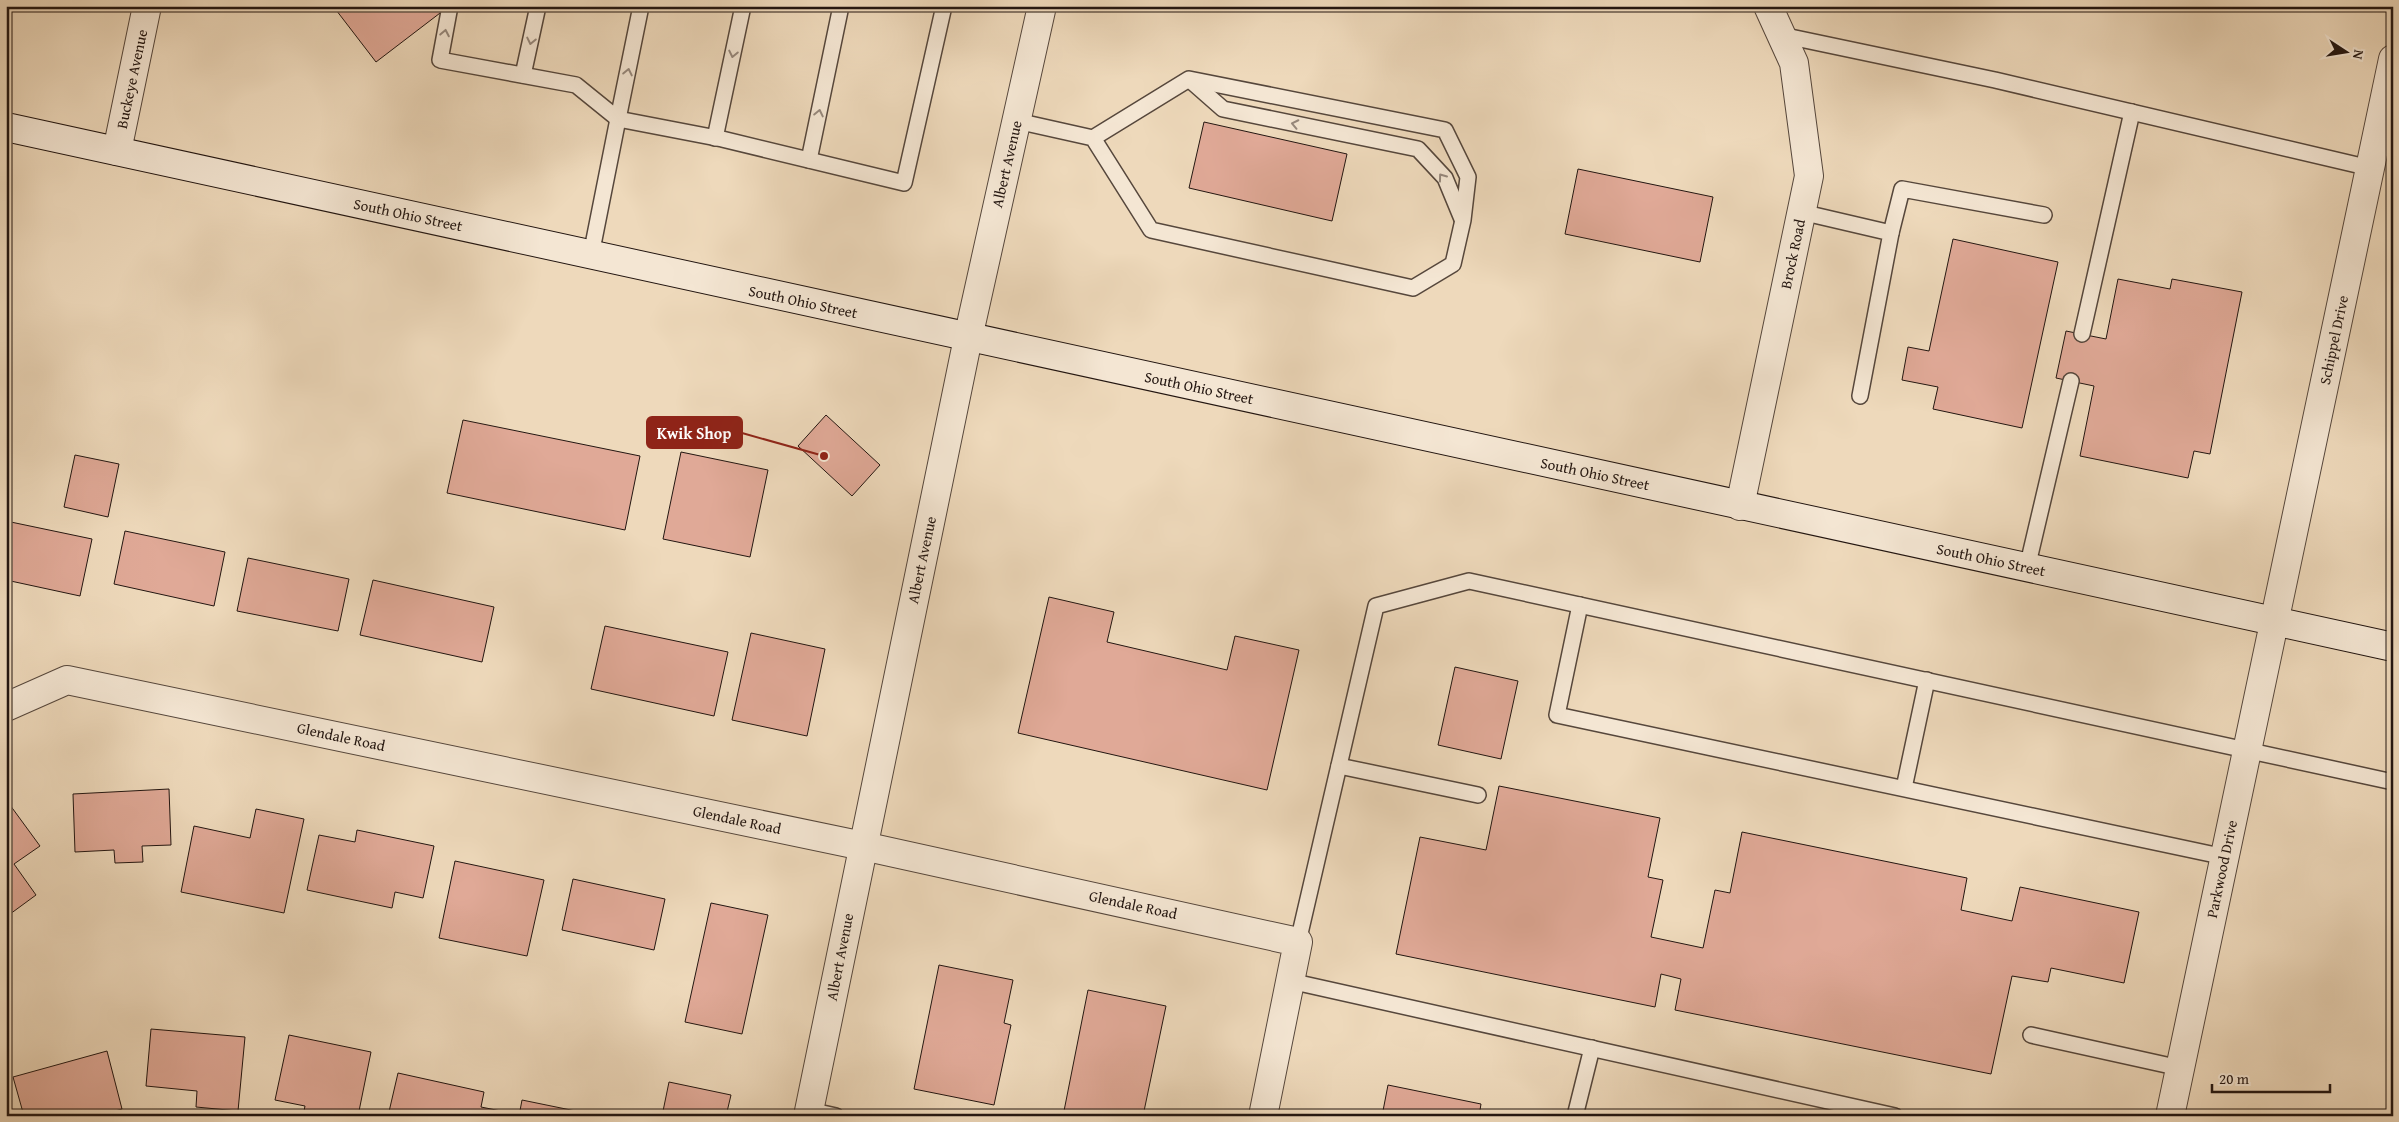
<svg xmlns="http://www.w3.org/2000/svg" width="2399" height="1122" font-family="'Gentium Book Plus',serif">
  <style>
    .building { fill: #e0a997; stroke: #231611 }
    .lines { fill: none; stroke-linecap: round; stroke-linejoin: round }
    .service-casing { stroke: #56473c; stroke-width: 18 }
    .minor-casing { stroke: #56473c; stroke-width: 30 }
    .secondary-casing { stroke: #231611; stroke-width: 30 }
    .service { stroke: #f4e6d3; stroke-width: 15 }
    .minor { stroke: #f4e6d3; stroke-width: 28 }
    .secondary { stroke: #f4e6d3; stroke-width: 28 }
    .oneway { stroke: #96887c }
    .labels { text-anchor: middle; stroke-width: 4; stroke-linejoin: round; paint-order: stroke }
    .street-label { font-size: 15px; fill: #231611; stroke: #f4e6d3 }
    .leader { fill: none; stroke: #8f2418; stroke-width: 2 }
    .callout-dot { fill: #8f2418; stroke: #f4e6d3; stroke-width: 2 }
    .callout { fill: #8f2418; stroke: #8f2418; stroke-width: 2 }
    .callout-label { font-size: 16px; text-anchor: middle; font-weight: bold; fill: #fff }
  </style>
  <rect width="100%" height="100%" fill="#eed9bb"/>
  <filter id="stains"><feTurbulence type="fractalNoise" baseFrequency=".004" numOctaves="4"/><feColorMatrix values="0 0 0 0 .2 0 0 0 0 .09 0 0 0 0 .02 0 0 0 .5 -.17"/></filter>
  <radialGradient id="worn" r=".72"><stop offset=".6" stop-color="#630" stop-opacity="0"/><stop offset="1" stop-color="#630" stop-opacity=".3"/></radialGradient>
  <!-- building -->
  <g class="building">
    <path d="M333 6H441L444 10 376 62Z"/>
    <path d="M1204 122 1347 154 1332 221 1189 188Z"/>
    <path d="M1578 169 1713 197 1700 262 1565 234Z"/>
    <path d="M1953 239 2058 262 2022 428 1933 409 1938 387 1902 380 1908 347 1929 351Z"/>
    <path d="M2118 279 2170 289 2172 279 2242 292 2210 454 2194 451 2188 478 2080 456 2094 386 2056 378 2066 331 2106 339Z"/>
    <path d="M826 415 880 465 852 496 798 446Z"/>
    <path d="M463 420 640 456 625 530 447 493Z"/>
    <path d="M681 452 768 470 750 557 663 539Z"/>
    <path d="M75 455 119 464 108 517 64 507Z"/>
    <path d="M6 521 92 539 80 596 6 580Z"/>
    <path d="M125 531 225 552 214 606 114 584Z"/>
    <path d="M248 558 349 579 338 631 237 611Z"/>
    <path d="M373 580 494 607 482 662 360 635Z"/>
    <path d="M1049 597 1114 612 1107 642 1227 670 1235 636 1299 650 1267 790 1018 733Z"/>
    <path d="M605 626 728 652 714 716 591 689Z"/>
    <path d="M751 633 825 649 807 736 732 720Z"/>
    <path d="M1455 667 1518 681 1501 759 1438 745Z"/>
    <path d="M1499 786 1660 818 1648 877 1663 880 1651 937 1703 948 1715 890 1730 893 1742 832 1967 878 1961 910 2012 921 2020 887 2139 912 2124 983 2051 968 2048 982 2012 976 1991 1074 1675 1010 1681 979 1661 974 1655 1007 1396 954 1420 837 1486 850Z"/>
    <path d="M169 789 171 845 142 846 143 862 115 863 114 850 75 852 73 794Z"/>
    <path d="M10 805 40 846 14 864 36 895 6 917V808Z"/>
    <path d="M256 809 304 819 284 913 181 892 194 826 250 838Z"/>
    <path d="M357 830 434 846 423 898 395 892 392 908 307 890 319 835 355 842Z"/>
    <path d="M455 861 544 880 527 956 439 938Z"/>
    <path d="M573 879 665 899 654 950 562 930Z"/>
    <path d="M711 903 768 915 742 1034 685 1022Z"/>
    <path d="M939 965 1013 980 1004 1023 1011 1025 994 1105 914 1089Z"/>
    <path d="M1088 990 1166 1006 1143 1116H1063Z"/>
    <path d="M151 1029 245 1037 238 1111 196 1107 197 1091 146 1086Z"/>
    <path d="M289 1035 371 1052 358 1116H303L305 1106 275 1100Z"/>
    <path d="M107 1051 122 1109 98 1116H24L13 1077Z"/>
    <path d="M398 1073 484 1092 481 1107 501 1111 500 1116H388Z"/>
    <path d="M669 1082 731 1095 726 1116H662Z"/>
    <path d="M1388 1085 1481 1104 1479 1116H1382Z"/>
    <path d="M522 1100 600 1116H519Z"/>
  </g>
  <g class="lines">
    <!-- service casing -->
    <g class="service-casing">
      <g id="service">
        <path d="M450 6 440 60 576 85 618 119 641 6"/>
        <path d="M1781 35 1995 80 2370 168"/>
        <path d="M523 75 538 6"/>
        <path d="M1190 80 1223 109 1418 149 1445 178 1462 219"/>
        <path d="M1017 121 1093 138 1151 230 1413 288 1453 264 1463 220 1468 177 1445 130 1189 79 1093 138"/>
        <path d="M715 138 743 6"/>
        <path d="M809 160 841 6"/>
        <path d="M1801 212 1891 233 1860 396"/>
        <path d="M1891 233 1902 189 2044 215"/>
        <path d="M591 255 618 119 722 139 904 183 944 6"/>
        <path d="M2082 334 2132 112"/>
        <path d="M2027 568 2071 381"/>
        <path d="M1580 605 1557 715 2225 857"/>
        <path d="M1339 766 1478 795"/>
        <path d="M1904 788 1927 680"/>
        <path d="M1298 942 1376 606 1469 581 2393 782"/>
        <path d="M1290 981 1895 1116"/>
        <path d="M2031 1035 2180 1068"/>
        <path d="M809 1110 836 1116"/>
        <path d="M1575 1116 1592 1048"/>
      </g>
    </g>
    <!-- minor casing -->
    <g class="minor-casing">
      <g id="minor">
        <path d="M117 151 147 6"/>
        <path d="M1740 506 1809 176 1794 63 1768 6"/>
        <path d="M6 707 67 680 863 846 1298 942 1263 1116"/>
        <path d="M808 1116 968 338 1042 6"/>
        <path d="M2170 1116 2393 59"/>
      </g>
    </g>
    <!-- secondary casing -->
    <g class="secondary-casing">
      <path id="secondary" d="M6 127 2393 647"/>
    </g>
    <!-- service -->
    <use href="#service" class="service"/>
    <!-- minor -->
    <use href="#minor" class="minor"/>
    <!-- secondary -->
    <use href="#secondary" class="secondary"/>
  </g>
  <!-- one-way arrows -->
  <defs><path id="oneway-chevron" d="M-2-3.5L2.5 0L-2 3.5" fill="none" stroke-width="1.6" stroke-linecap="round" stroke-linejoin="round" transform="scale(1.25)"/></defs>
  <g class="oneway">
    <use href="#oneway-chevron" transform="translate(445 33) rotate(-79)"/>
    <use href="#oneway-chevron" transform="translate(531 41) rotate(102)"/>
    <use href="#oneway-chevron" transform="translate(733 54) rotate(102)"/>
    <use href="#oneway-chevron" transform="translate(628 72) rotate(-78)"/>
    <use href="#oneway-chevron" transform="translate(819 113) rotate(-78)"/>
    <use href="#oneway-chevron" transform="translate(1295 124) rotate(-168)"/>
    <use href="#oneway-chevron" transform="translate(1442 177) rotate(-126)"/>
  </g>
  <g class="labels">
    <!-- street labels -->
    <g class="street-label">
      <text transform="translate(132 79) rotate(-78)" y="5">Buckeye Avenue</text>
      <text transform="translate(1007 164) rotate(-77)" y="5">Albert Avenue</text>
      <text transform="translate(408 215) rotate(12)" y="5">South Ohio Street</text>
      <text transform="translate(1793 254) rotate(-78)" y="5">Brock Road</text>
      <text transform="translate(803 302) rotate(12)" y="5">South Ohio Street</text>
      <text transform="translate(2334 340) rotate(-78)" y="5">Schippel Drive</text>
      <text transform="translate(1199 388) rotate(12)" y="5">South Ohio Street</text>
      <text transform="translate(1595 474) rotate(12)" y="5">South Ohio Street</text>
      <text transform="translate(922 560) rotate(-78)" y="5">Albert Avenue</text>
      <text transform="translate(1991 560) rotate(12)" y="5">South Ohio Street</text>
      <text transform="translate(341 737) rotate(12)" y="5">Glendale Road</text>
      <text transform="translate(737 820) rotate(12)" y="5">Glendale Road</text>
      <text transform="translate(2222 869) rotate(-78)" y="5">Parkwood Drive</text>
      <text transform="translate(1133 905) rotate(12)" y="5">Glendale Road</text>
      <text transform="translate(840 957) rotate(-79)" y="5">Albert Avenue</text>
    </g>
  </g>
  <!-- callouts -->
  <path class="leader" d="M824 456L742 433"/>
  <circle class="callout-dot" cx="824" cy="456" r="5"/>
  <rect class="callout" x="647" y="417" width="95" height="31" rx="5"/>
  <g class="callout-label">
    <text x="694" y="439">Kwik Shop</text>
  </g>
  <!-- margin -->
  <rect width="2399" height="1122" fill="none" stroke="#eed9bb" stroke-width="25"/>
  <rect x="8" y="8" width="2384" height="1107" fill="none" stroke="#231611" stroke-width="2.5"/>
  <rect x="12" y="12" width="2374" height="1097" fill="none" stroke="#231611"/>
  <!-- north arrow -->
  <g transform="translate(2346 52) rotate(102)" stroke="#f4e6d3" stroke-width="4" paint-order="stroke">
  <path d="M0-4L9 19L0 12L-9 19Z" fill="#231611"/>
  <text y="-8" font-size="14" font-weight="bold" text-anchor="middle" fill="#231611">N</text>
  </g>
  <!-- scale -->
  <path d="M2212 1084v8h118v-8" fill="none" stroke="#231611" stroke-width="2.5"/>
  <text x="2219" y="1084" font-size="15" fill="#231611" stroke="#f4e6d3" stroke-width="4" paint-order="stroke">20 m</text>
  <rect width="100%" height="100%" filter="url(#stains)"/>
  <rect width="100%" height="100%" fill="url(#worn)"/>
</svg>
